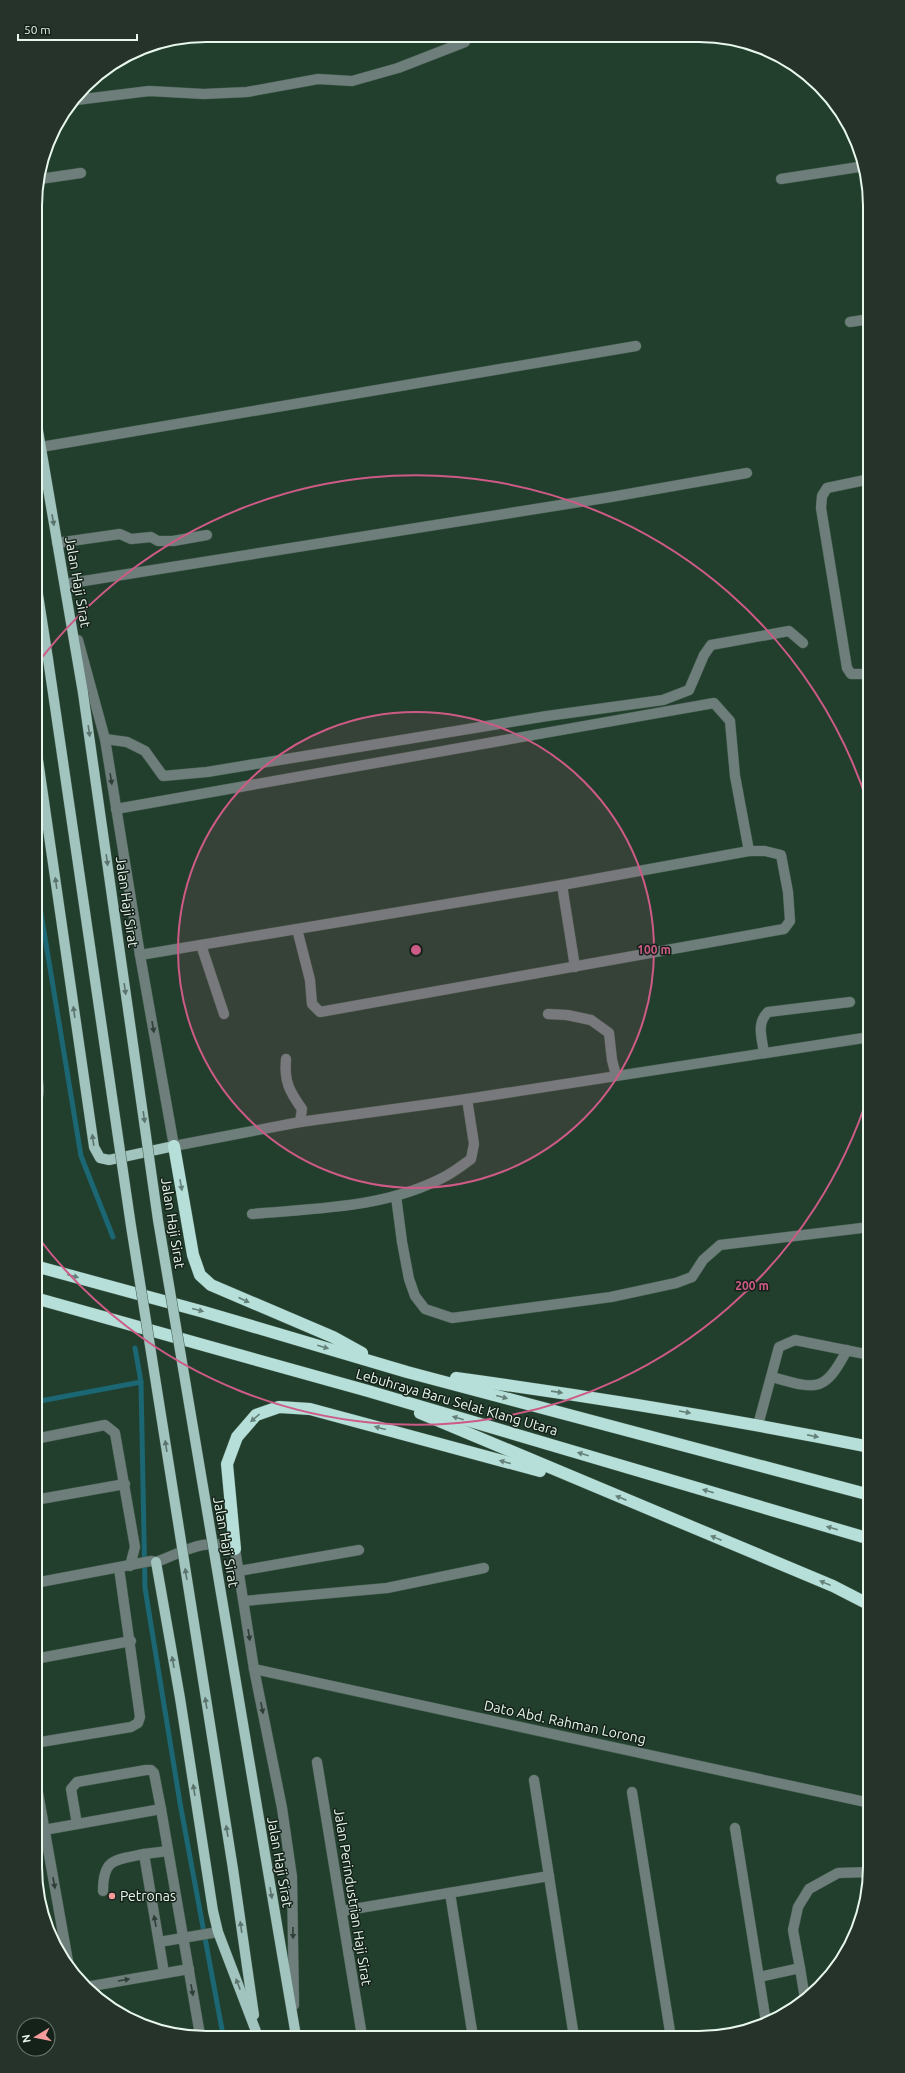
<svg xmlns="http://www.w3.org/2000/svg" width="905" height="2073" font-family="Ubuntu,sans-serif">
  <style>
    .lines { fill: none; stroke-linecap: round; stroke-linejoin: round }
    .stream { stroke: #1b6773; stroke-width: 5 }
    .minor-casing { stroke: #425c4c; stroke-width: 11 }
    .major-casing { stroke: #425c4c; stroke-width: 11 }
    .highway-casing { stroke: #425c4c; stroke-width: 13 }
    .minor { stroke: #6d7e7b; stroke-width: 10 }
    .major { stroke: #a1c4be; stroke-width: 10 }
    .highway { stroke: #b5dfd8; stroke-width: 12 }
    .major-bridge-casing { stroke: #425c4c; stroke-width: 11; stroke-linecap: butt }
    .major-bridge { stroke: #a1c4be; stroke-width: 10 }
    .oneway { fill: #5b736c }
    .oneway2 { fill: #2f3e37 }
    .oneway3 { fill: #658079 }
    .ring { fill: none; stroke: #cd5b86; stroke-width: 2 }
    .poi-dot { fill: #f59b9b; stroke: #15221a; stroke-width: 1.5 }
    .labels { text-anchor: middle; stroke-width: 3; stroke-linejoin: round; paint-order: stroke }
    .street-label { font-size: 14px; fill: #e7f7ec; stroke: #15221a }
    .poi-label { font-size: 14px; fill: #e7f7ec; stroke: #15221a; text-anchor: start }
    .rim { fill: none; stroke: #e7f7ec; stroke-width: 2 }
    .centre { fill: #cd5b86; stroke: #15221a; stroke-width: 2 }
    .ring-label { font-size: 12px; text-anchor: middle; font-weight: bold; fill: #cd5b86; stroke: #15221a; stroke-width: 3; stroke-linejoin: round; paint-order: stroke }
  </style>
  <rect width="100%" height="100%" fill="#223e2d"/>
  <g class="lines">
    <!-- stream -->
    <g class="stream">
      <path d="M35 877 81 1156 113 1237"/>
      <path d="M135 1348 141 1382"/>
      <path d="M35 1402 141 1382 145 1588 180 1803 223 2035"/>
    </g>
    <!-- minor casing -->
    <g class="minor-casing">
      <g id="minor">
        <path d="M76 100 149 91 204 94 247 92 318 79 352 81 398 68 465 42"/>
        <path d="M40 179 81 173"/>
        <path d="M781 179 865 166"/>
        <path d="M850 322 870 319"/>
        <path d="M41 447 636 346"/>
        <path d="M57 543 120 534 131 539 151 537 158 541H173L207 535"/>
        <path d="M65 584 611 497 747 473"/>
        <path d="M78 640 105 739 140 955 174 1146 300 1122 467 1099 870 1037"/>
        <path d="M870 674H851L847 668 821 508 822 496 827 488 870 479"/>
        <path d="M105 739 127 742 145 751 163 776 207 772 547 716 663 700 689 690 704 655 711 645 789 631 803 643"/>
        <path d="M116 809 714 703 730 721 735 776 749 851"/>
        <path d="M562 885 575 967"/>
        <path d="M201 945 224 1014"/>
        <path d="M140 955 562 885 749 851H765L781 855 788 892 790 921 784 929 320 1012 312 1004 310 980 297 929"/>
        <path d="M548 1014 567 1015 591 1020 609 1033 612 1060 616 1075"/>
        <path d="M764 1053C762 1038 756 1023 768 1012L850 1002"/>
        <path d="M286 1059C284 1081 289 1091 302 1109L300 1122"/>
        <path d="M35 1105C42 1093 37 1077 35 1064"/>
        <path d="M396 1196 402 1242 409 1279 415 1296 425 1309 452 1318 611 1297 676 1283 692 1277 703 1260 720 1245 870 1227"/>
        <path d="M252 1214C318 1208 387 1208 446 1176 455 1171 463 1165 471 1159L474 1144 467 1099"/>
        <path d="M772 1377C816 1389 824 1394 847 1350"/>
        <path d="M758 1425 779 1347 795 1340 870 1355"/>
        <path d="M35 1439 105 1425 115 1433 135 1547 130 1566"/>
        <path d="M35 1500 125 1484"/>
        <path d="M239 1571 359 1550"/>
        <path d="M35 1583 151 1561 156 1562C184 1552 205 1536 235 1549L254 1669 282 1808 292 1877 294 2005"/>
        <path d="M244 1601 387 1588 484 1568"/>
        <path d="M35 1659 131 1641"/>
        <path d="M254 1669 870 1803"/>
        <path d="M35 1743 131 1727 138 1723 140 1717 119 1568"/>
        <path d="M317 1762 362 2036"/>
        <path d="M35 1776 69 1967"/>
        <path d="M534 1780 574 2037"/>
        <path d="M632 1792 671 2038"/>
        <path d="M77 1824 71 1789 77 1782 146 1770H151L154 1773 161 1809"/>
        <path d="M735 1828 766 2022"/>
        <path d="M44 1830 161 1809 200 2035"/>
        <path d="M103 1891C103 1858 115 1860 144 1854"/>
        <path d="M450 1893 473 2037"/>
        <path d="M342 1911 549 1876"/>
        <path d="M159 1942 218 1932"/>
        <path d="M800 1968 805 1999"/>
        <path d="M164 1973 144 1854 168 1851"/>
        <path d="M759 1977 800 1968 793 1930 798 1907 809 1889 838 1873 870 1872"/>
        <path d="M86 1987 189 1969"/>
      </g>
    </g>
    <!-- major casing -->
    <g class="major-casing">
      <g id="major">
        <path d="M35 413 83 693"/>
        <path d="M35 575 48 659"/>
        <path d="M35 739 94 1147 100 1158 109 1160 174 1146"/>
        <path d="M156 1562 180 1698 213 1911 218 1932 257 2034"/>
        <path d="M265 1854 296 2036"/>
        <path d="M233 1869 254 2015"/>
      </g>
    </g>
    <!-- highway casing -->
    <g class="highway-casing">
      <g id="highway">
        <path d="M174 1146 193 1255 200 1275 211 1285 333 1337 362 1353"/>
        <path d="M35 1266 204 1312 407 1372 870 1495"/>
        <path d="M35 1298 368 1391 870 1539"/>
        <path d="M456 1378C595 1397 731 1419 870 1447"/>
        <path d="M420 1413 833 1586 870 1605"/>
        <path d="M235 1549 227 1464 237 1437 256 1415 279 1407 310 1409 540 1471"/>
      </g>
    </g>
    <!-- minor -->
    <use href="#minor" class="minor"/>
    <!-- major -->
    <use href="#major" class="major"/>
    <!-- highway -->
    <use href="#highway" class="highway"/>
    <!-- major-bridge casing -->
    <g class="major-bridge-casing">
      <g id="major-bridge">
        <path d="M48 659 131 1226 233 1869"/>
        <path d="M83 693 158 1220 265 1854"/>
      </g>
    </g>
    <!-- major-bridge -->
    <use href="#major-bridge" class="major-bridge"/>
  </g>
  <!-- one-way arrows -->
  <defs><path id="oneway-solid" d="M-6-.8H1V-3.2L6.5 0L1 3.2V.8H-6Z"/></defs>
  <g class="oneway">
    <use href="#oneway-solid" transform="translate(53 520) rotate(80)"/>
    <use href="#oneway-solid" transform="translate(89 731) rotate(82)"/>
    <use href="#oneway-solid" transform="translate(107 860) rotate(82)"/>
    <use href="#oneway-solid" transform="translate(56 883) rotate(-98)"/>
    <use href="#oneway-solid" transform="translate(125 989) rotate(82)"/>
    <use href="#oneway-solid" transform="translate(74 1012) rotate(-98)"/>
    <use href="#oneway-solid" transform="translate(144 1117) rotate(82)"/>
    <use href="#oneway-solid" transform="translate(93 1140) rotate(-98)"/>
    <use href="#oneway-solid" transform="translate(166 1446) rotate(-99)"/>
    <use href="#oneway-solid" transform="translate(186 1574) rotate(-99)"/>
    <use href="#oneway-solid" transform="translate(173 1662) rotate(-100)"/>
    <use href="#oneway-solid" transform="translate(206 1703) rotate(-99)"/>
    <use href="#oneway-solid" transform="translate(194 1790) rotate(-99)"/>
    <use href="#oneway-solid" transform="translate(227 1831) rotate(-99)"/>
    <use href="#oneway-solid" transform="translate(271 1893) rotate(80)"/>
    <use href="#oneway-solid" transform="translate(241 1927) rotate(-98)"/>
    <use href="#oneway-solid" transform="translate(238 1984) rotate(-111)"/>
  </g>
  <g class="oneway2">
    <use href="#oneway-solid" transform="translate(111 779) rotate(81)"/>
    <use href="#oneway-solid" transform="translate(153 1027) rotate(80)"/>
    <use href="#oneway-solid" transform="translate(249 1635) rotate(81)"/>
    <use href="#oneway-solid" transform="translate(262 1708) rotate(79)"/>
    <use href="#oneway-solid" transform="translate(54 1883) rotate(80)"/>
    <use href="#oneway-solid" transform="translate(155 1921) rotate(-100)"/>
    <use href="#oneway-solid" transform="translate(293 1933) rotate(89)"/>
    <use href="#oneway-solid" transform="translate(124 1980) rotate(-10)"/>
    <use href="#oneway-solid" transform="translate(192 1990) rotate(80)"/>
  </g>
  <g class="oneway3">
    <use href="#oneway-solid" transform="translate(181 1185) rotate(80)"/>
    <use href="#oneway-solid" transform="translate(73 1276) rotate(15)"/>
    <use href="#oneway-solid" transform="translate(244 1300) rotate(25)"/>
    <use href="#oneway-solid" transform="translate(198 1310) rotate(15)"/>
    <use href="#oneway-solid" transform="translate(323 1347) rotate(16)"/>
    <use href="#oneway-solid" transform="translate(557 1392) rotate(8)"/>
    <use href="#oneway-solid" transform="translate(502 1397) rotate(15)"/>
    <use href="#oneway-solid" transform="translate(685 1412) rotate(10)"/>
    <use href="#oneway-solid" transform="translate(255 1418) rotate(140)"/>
    <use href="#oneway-solid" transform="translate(458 1418) rotate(-164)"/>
    <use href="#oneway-solid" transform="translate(380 1428) rotate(-165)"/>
    <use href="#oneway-solid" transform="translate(813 1436) rotate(11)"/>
    <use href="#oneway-solid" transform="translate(583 1454) rotate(-164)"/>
    <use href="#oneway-solid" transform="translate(505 1462) rotate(-165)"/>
    <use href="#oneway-solid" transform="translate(708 1491) rotate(-164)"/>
    <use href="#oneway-solid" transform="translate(621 1498) rotate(-157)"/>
    <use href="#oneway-solid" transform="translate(832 1528) rotate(-164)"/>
    <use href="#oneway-solid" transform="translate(716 1538) rotate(-158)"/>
    <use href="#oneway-solid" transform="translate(825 1583) rotate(-158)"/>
  </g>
  <!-- distance rings -->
  <circle cx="416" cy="950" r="238" fill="#cd5b86" fill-opacity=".12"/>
  <g class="ring">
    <circle cx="416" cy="950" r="238"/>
    <path d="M869 1093A475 475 0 0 1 37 1236M37 664A475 475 0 0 1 869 807"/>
  </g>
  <!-- markers -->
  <circle class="poi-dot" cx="112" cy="1896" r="4"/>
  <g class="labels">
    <!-- street labels -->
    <g class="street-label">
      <text transform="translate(78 582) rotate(80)" y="5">Jalan Haji Sirat</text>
      <text transform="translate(127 902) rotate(82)" y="5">Jalan Haji Sirat</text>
      <text transform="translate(173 1223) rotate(81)" y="5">Jalan Haji Sirat</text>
      <text transform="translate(457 1402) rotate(16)" y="5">Lebuhraya Baru Selat Klang Utara</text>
      <text transform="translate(226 1542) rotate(80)" y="5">Jalan Haji Sirat</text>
      <text transform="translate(565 1722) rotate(12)" y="5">Dato Abd. Rahman Lorong</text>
      <text transform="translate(280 1862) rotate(80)" y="5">Jalan Haji Sirat</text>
      <text transform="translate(353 1897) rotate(81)" y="5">Jalan Perindustrian Haji Sirat</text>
    </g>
    <!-- poi labels -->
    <g class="poi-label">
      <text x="120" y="1901">Petronas</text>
    </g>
  </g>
  <!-- crop -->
  <path d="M0 0H905V2073H0ZM206 42H699A164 164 0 0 1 863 206V1867A164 164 0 0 1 699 2031H206A164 164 0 0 1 42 1867V206A164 164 0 0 1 206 42Z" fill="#26332b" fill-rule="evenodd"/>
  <path class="rim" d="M206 42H699A164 164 0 0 1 863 206V1867A164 164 0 0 1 699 2031H206A164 164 0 0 1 42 1867V206A164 164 0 0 1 206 42Z"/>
  <circle cx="416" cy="950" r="6" class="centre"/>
  <g class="ring-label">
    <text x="654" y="954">100 m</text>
    <text x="752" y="1290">200 m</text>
  </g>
  <!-- north arrow -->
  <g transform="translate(36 2037) rotate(260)"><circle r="19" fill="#15221a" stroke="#69776e"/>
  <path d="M0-3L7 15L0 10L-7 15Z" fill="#f59b9b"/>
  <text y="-6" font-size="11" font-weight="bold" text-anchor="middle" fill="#e7f7ec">N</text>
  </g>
  <!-- scale -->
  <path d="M18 34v6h119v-6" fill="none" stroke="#e7f7ec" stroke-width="2"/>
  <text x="24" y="34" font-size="12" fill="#e7f7ec" stroke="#15221a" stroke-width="3" paint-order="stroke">50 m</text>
</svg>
